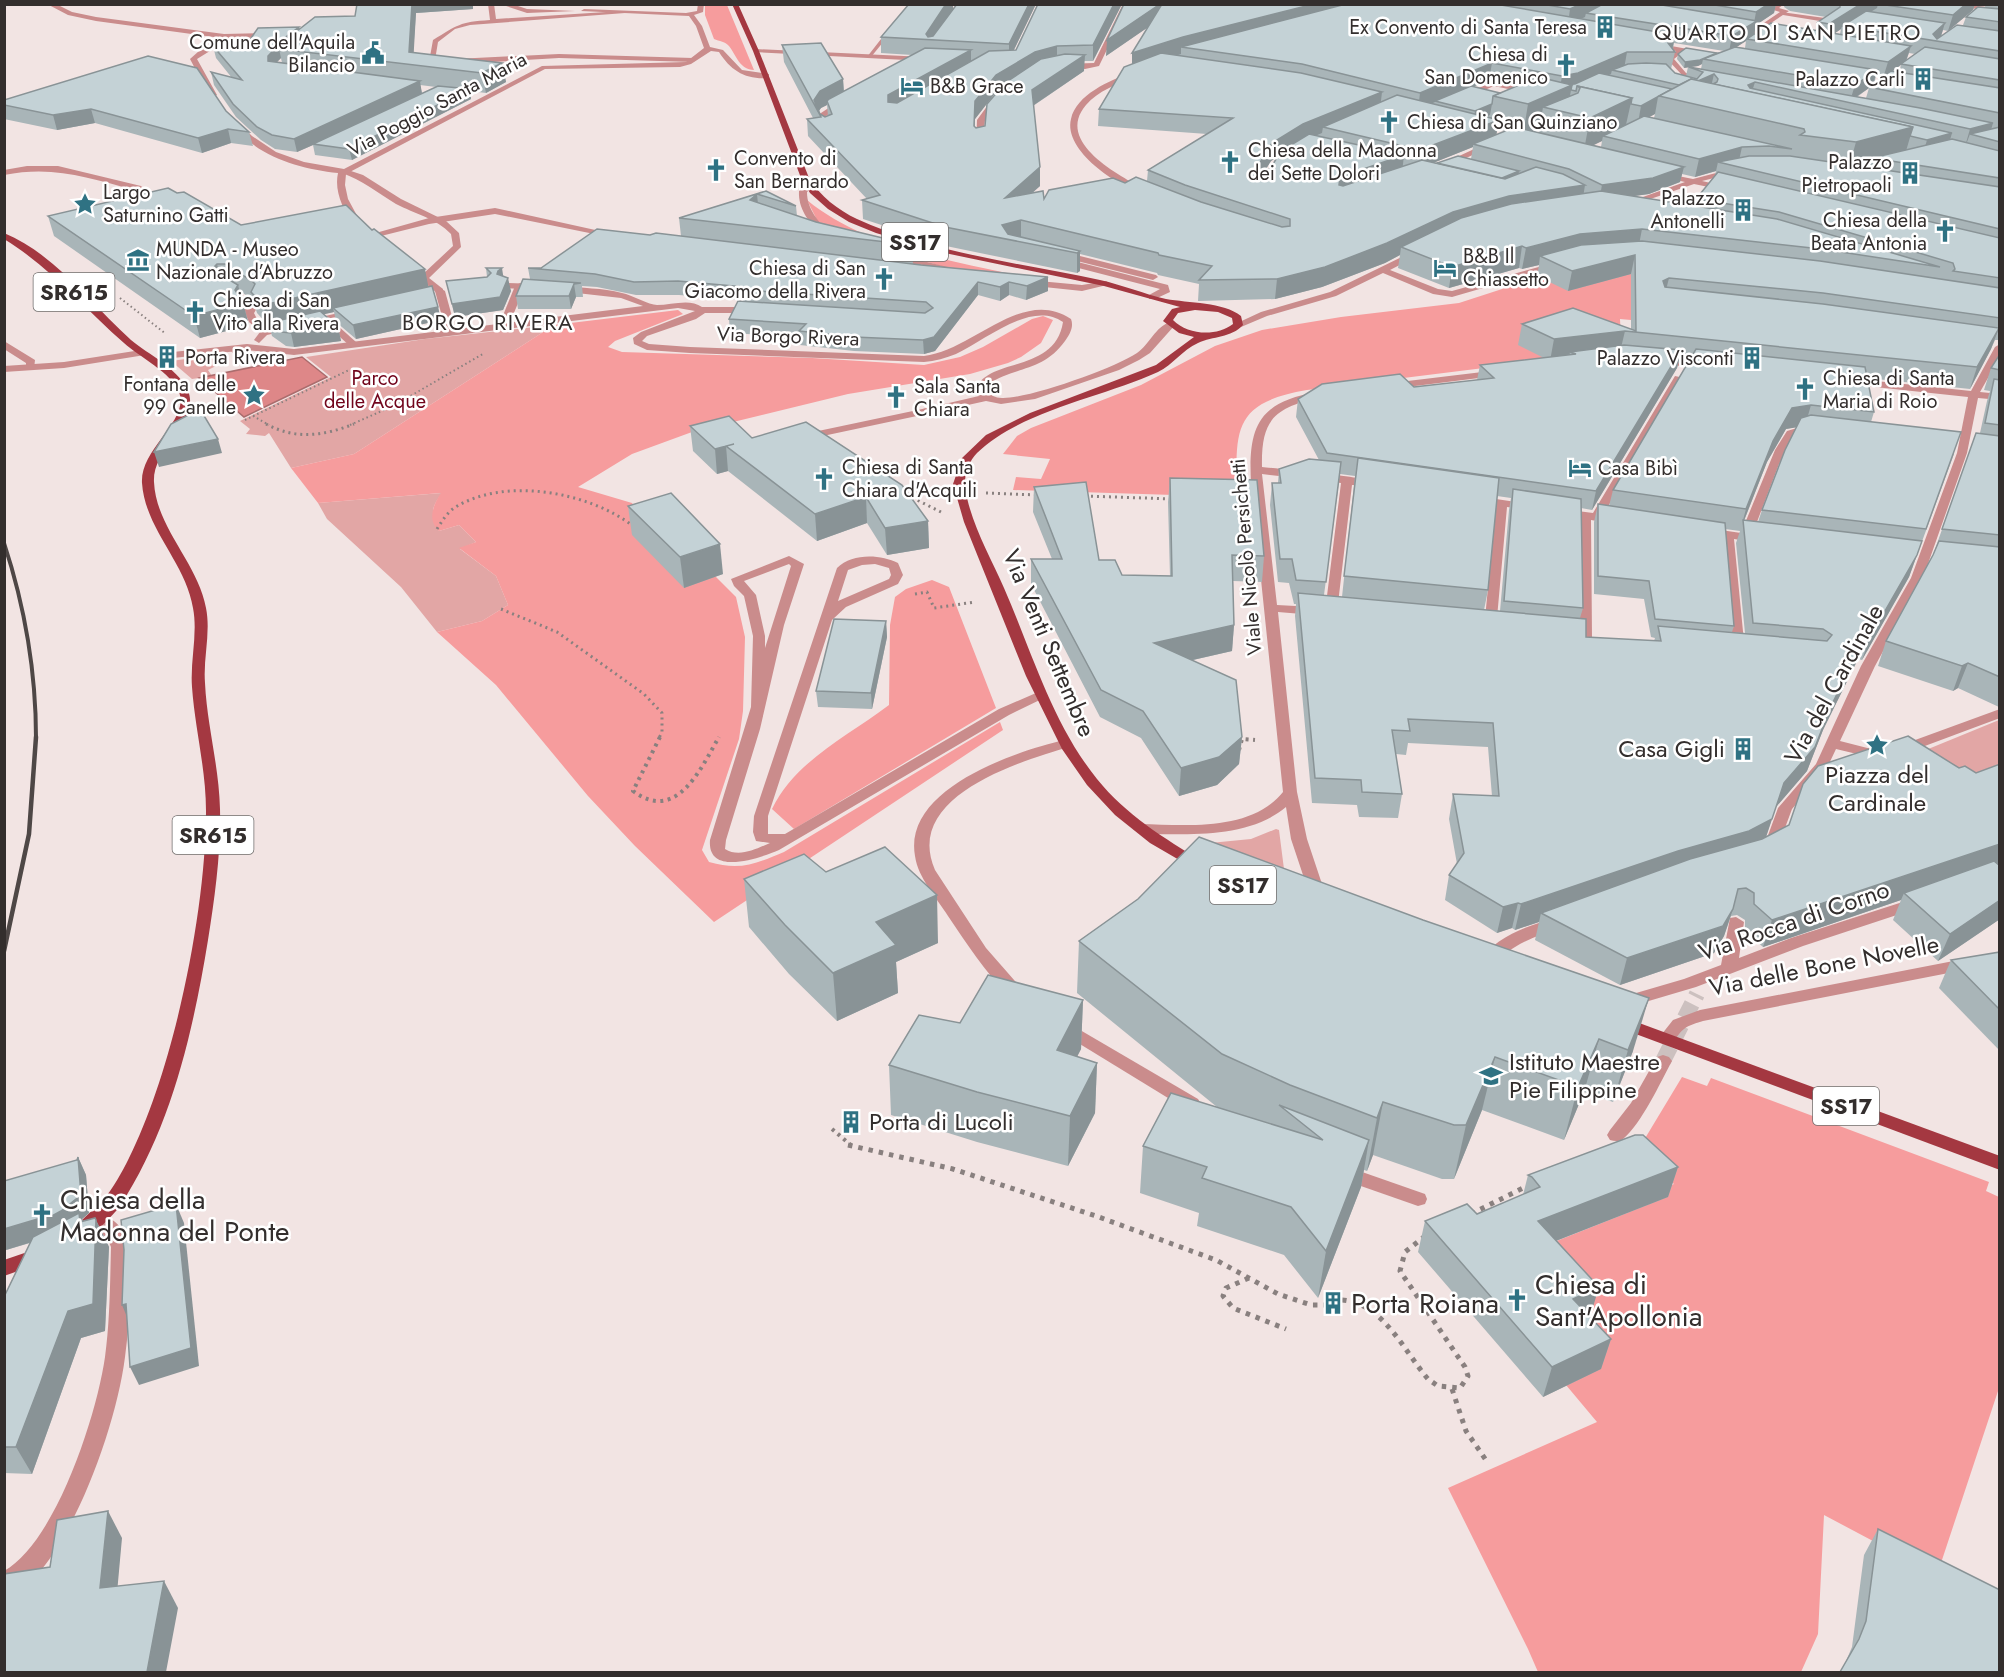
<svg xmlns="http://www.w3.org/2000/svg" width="2004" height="1677" font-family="Jost,sans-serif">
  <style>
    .green { fill: #e2a6a5 }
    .forest { fill: #f69c9d }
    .water { fill: #de8788; stroke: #ab6c6d; stroke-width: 1.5 }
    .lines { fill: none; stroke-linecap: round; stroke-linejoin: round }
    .minor-tunnel-far1 { stroke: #ccc0bf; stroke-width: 9; stroke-dasharray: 9 4.5; stroke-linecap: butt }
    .minor-tunnel { stroke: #ccc0bf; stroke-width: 16; stroke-dasharray: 16 8; stroke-linecap: butt }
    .path-far3 { stroke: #89807f; stroke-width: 2; stroke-dasharray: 1.5 3; stroke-linecap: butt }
    .path-far2 { stroke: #89807f; stroke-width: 3; stroke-dasharray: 2 4; stroke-linecap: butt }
    .path-far1 { stroke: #89807f; stroke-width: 4; stroke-dasharray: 3 4.5; stroke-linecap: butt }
    .path { stroke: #89807f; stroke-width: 5; stroke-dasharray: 4.5 6; stroke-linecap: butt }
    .service { fill: #ca8c8c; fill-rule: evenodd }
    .pedestrian { fill: #ca8c8c; fill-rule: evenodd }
    .minor { fill: #ca8c8c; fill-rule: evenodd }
    .primary { fill: #a43841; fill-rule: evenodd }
    .rail-far1 { stroke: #4e4746; stroke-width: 4 }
    .rail { stroke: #4e4746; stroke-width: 4.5 }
    .wall { fill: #a9b5b8; fill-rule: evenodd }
    .shaded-wall { fill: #899396 }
    .building { fill: #c4d2d6; stroke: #899396; stroke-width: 1.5 }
    .labels { text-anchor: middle; stroke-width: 5; stroke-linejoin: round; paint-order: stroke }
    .far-poi-label { font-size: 20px; fill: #332e2d; stroke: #fff; text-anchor: start }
    .far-street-label { font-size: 20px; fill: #332e2d; stroke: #fff }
    .far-park-label { font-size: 20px; fill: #71041b; stroke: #fff }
    .far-neighbourhood-label { font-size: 22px; letter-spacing: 1.5px; fill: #332e2d; stroke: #fff }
    .shield { fill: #fff; stroke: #706d6c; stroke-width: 1.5 }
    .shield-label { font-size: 22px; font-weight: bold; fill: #332e2d }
    .street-label { font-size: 24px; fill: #332e2d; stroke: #fff }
    .poi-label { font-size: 24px; fill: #332e2d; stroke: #fff; text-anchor: start }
    .near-poi-label { font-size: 28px; fill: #332e2d; stroke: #fff; text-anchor: start }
  </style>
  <rect width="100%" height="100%" fill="#f2e4e3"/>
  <!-- green -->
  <g class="green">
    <path d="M554 325 354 454 291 468 269 433 265 436 246 434 250 429 240 421 331 377 306 357 425 339Z"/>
    <path d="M207 356 226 361 208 370 212 376 192 379 171 361Z"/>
    <path d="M442 493C430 509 431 514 439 531L459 525 476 542 460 549 496 576 508 605 482 621 437 632 401 587 327 519 318 503Z"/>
    <path d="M1999 720V794L1899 761Z"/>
    <path d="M1276 829 1279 830 1285 877 1210 843 1251 839Z"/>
  </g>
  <!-- forest -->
  <g class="forest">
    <path d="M705 5H727L754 70C740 70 736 55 729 46 726 42 719 41 714 39L705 15Z"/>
    <path d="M807 200C865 248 953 261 1025 277L987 279 829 234 817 220Z"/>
    <path d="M1654 261 1631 303V320L1620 319 1621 339 1519 344 1549 360 1307 390C1231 403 1236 431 1237 497L1013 490 1016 477 1041 479 1050 459 1003 454 1017 436 1031 428 1141 385 1215 346 1262 330 1341 317 1459 303 1539 277Z"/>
    <path d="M678 310 683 314 615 341 608 347 622 352 812 358 924 365 960 357 983 347 1032 319 1043 316 1053 320 1041 343 1021 357 1008 363 970 374 848 394 692 432 632 454 578 487 632 503 651 530 716 577 736 597 745 637 743 711 739 739 702 850 709 862C740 871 755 864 784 852L1000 722 1003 730 714 922 635 846 588 796 496 685 437 632 482 621 508 605 496 576 459 548 476 542 459 525 439 531C427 520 433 505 441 493L318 503 291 468 354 454 554 325Z"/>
    <path d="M932 580 949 587 996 708 794 829 772 809C795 761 848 736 889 705L890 625 895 597 906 589Z"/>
    <path d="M1682 1077 1707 1086 1711 1078 1989 1182 1986 1191 1999 1197V1388L1937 1575 1824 1515 1818 1634 1801 1672H1538L1528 1649 1448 1488 1597 1422 1566 1385 1554 1242 1667 1197 1660 1190 1674 1184 1638 1150Z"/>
  </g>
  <!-- water -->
  <path class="water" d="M302 357 327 377 244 417 199 378Z"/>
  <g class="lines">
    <!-- minor-tunnel-far1 -->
    <path class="minor-tunnel-far1" d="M162 358 173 355"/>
    <!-- minor-tunnel -->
    <path class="minor-tunnel" d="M1663 1061 1697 994"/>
    <!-- path-far3 -->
    <g class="path-far3">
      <path d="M120 298 166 334"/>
      <path d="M253 416 269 425"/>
      <path d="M245 420 349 370"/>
      <path d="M350 425 393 406 483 354"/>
    </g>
    <!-- path-far2 -->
    <g class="path-far2">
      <path d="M266 424C296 440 323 436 354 424"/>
      <path d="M986 493 1038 495"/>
      <path d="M907 495 941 512"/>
      <path d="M1085 496 1173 499"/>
      <path d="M437 529C442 521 447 513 454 508 504 476 589 492 633 526"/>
      <path d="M915 594 927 592 934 608 975 602"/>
      <path d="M501 609 557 632 644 694 662 713V732L659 738"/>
    </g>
    <!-- path-far1 -->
    <g class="path-far1">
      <path d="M660 737 633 791C677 824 701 768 719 737"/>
      <path d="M1239 750 1242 739 1255 740"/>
      <path d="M832 1129 852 1146"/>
    </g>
    <!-- path -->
    <g class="path">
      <path d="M848 1145 953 1169 1096 1216 1216 1260 1278 1294 1311 1305H1324"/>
      <path d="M1471 1214 1529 1185"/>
      <path d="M1249 1278 1226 1288 1223 1296 1233 1308 1286 1329"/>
      <path d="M1342 1300C1383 1303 1404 1351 1428 1379L1438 1386 1460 1388 1468 1376 1465 1367 1400 1271 1405 1252 1424 1237"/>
      <path d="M1452 1389 1466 1431 1488 1463"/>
    </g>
    <!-- service -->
    <g class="service">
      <path d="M488 4H494L496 19 622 11 625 13 470 25 455 29 438 42 435 60 559 54 693 58 696 60 693 62 559 58 442 65 429 62 433 40C458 25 459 22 490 20Z"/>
      <path d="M911 4H920L910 9 871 57H867L906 7Z"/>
      <path d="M996 94 1003 96 985 120 983 142 976 144 977 120Z"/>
      <path d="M27 166H58L141 186 146 191 144 197 126 209 122 206 137 194 135 190C88 178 54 165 4 175V170Z"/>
      <path d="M345 169 363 175 401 199 446 221 459 233 461 247 428 279H422V275L453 246 451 234C436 218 415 214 396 204 378 193 362 180 342 173L341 171Z"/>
      <path d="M1060 251 1156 275 1158 277 1153 280 1057 256V252Z"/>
      <path d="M1062 258 1168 285 1170 292 1155 299H1149V295L1160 289 1059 263V259Z"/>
      <path d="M520 283 525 286 509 325 501 327 499 325 515 286Z"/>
      <path d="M440 288 445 291 456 331 454 333 446 331 435 291Z"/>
      <path d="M322 317H328L356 342V346H350L322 321Z"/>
      <path d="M4 341 35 360 34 369H26V363L4 349Z"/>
      <path d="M789 556 804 564 784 625 760 729 726 840 725 849C739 858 756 849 770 843L756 841 753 832 754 816 837 568C852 553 880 554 898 563L903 575 898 584 846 607 832 620 768 816V834H785L999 709 1036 693H1046L1048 696 1009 715 779 850C760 858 707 877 710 840L751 707 753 636 744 596 734 586 731 579ZM789 564 791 566 765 648V636L756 595 744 581ZM875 564 889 568 891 575 889 579 838 601 848 570 862 565Z"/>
      <path d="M1064 740 1069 741 1071 744 1069 747C1018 762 903 797 935 870L986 948 1021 988 1023 992 1021 996H1009C985 972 967 944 948 916 937 898 918 878 915 856 903 789 1014 752 1064 740Z"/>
      <path d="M1063 1020 1198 1099 1201 1104 1198 1109 1192 1110 1186 1109 1057 1030 1055 1026 1057 1022Z"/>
      <path d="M1345 1166 1425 1194 1427 1199 1425 1204 1418 1206 1338 1178 1336 1173 1338 1168Z"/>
      <path d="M98 1213C136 1225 131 1260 129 1293 129 1314 128 1336 125 1357 117 1420 82 1519 42 1569 33 1581 19 1588 4 1593V1571C56 1542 97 1414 105 1357 110 1320 110 1283 111 1247 106 1232 95 1232 89 1220L91 1215Z"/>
    </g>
    <!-- pedestrian -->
    <g class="pedestrian">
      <path d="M1781 12 1832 19 1835 21 1823 29 1820 27 1826 22 1783 15Z"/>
      <path d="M223 287H229L256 304 258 306 253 315H247L243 311 247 306 223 291Z"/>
      <path d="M230 346H238L247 358 246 360H238L229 348Z"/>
      <path d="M927 408 931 409V413L804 440 799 437 804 434Z"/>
    </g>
    <!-- minor -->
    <g class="minor">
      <path d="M47 4H56L72 12 96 17 224 34 274 33 277 35 274 37 227 38 226 41 197 59 217 95 213 97 209 95 190 59 199 51 221 38 96 21 68 15Z"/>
      <path d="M500 4H512L527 9 575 11 527 13Z"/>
      <path d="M698 4H704L703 12 694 15 702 26 710 47 723 50 742 70 769 74V78C746 80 731 71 719 52L711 51 691 64 680 67 545 69 346 174 345 185 348 199 361 223 360 225H354C343 210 334 191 338 173 301 169 261 158 235 128L242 126 252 136 276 152 304 162 344 169 542 66 686 62 704 48 696 26 689 16 581 11 584 9 686 13 697 11Z"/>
      <path d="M1123 4H1129L1099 66 1085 69 1061 67 1063 64 1094 63Z"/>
      <path d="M1776 4H1784L1779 8 1789 11 1756 33H1752V31L1780 12 1770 9Z"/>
      <path d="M1952 4 2000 8V12L1955 6Z"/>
      <path d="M1655 43 1704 52 1702 55 1683 52 1674 59 1686 73 1708 78V82L1682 75 1667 59 1676 51 1653 46Z"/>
      <path d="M756 49 925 57 928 59 925 61 754 52Z"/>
      <path d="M1131 73 1134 77C1117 84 1098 91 1086 105 1054 142 1120 176 1146 190L1147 192 1143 194C1118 186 1063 151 1071 119 1076 95 1110 80 1131 73Z"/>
      <path d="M1493 82 1532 90 1536 92 1532 94 1494 86 1466 98 1459 96Z"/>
      <path d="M842 99 849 101 826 116 831 131 824 133 818 121V115Z"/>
      <path d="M1487 143 1494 145 1449 166 1442 164Z"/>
      <path d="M1735 168H1738V172L1702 181 1728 187V191L1694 184 1630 206 1626 203 1685 182 1658 176V172L1693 179Z"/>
      <path d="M810 184 814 186 807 192C807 210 819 221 829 234L826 240H820V234C809 222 798 209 799 191Z"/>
      <path d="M495 208 618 235 614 238 495 214 429 224 369 239 365 236 429 218Z"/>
      <path d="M1418 249 1421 250V254L1390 270 1438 289 1452 291 1557 262 1562 265 1452 297 1433 294 1383 273 1336 296 1267 316 1241 327 1233 325 1261 312 1330 292Z"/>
      <path d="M894 254 956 269 958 271 953 274 891 259V255Z"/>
      <path d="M410 263 443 289V293H437L407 268 405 266Z"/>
      <path d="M1028 280 1082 285 1106 281 1111 284 1082 291 1025 285V281Z"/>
      <path d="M506 283 538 284 543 287 538 290 503 288 501 286Z"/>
      <path d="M562 286C582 288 602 288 622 293 632 295 649 305 657 305 671 305 690 298 702 307H755L760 310 755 313H705L696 319 647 336 642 341 649 344 690 347 924 356C973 351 1022 286 1071 319 1074 327 1070 334 1065 341 1043 372 1015 366 987 385L985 391C991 395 995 398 1002 398 1028 399 1115 368 1137 353 1150 344 1155 327 1170 322L1175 325 1150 353 1139 360 1119 370 1035 399 1001 404 986 401 927 414 923 413V409L979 396 975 392C984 356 1055 375 1063 322 1031 300 986 340 956 354 946 358 935 361 924 362L690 353 647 350 634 344 633 338 641 332 695 311 678 308 294 355 247 350 173 358 168 355 173 352 247 344 294 349 643 306 621 298 559 291 557 289Z"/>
      <path d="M356 309 361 312 359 314 267 335 259 343 254 340 260 332 249 322 245 313 253 311 257 319 268 329Z"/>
      <path d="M2000 344V357L1980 392 2000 394V400L1978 398 1967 453 1923 578 1875 666 1840 741 1883 752 1885 755 1878 759 1836 749 1827 768 1792 809 1776 852H1766L1763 849 1778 808 1816 764 1861 666 1911 578 1957 453 1968 397 1847 384 1842 381 1847 378 1971 391 1995 347Z"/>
      <path d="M141 350 145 351V355L64 368 4 372V366L64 362Z"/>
      <path d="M1659 358 1707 363 1712 366 1707 369 1655 363 1654 361Z"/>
      <path d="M1499 370 1503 371V375L1391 389 1386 386 1391 383Z"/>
      <path d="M1675 376 1684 378 1603 515 1619 518 1621 520 1615 524 1591 520 1592 638 1591 641H1581L1580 638 1579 518 1558 514 1556 512 1562 509 1593 513Z"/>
      <path d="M1317 392 1321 393V397C1275 408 1261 418 1262 467 1280 469 1372 477 1381 484L1375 487 1352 485 1337 612 1331 616 1325 612 1341 483 1262 474 1277 605 1314 607 1320 611 1314 615 1278 612 1297 792 1307 839 1327 899 1319 904 1311 899 1291 839 1286 807C1248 839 1186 834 1140 834L1133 829 1140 824C1186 825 1251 832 1283 792L1251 483C1248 427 1258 402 1317 392Z"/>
      <path d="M1797 428 1815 429 1820 432 1815 435H1795L1779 464 1752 535 1764 539 1758 543 1734 539 1745 652 1743 655H1733L1722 538 1703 535 1701 532 1707 528 1741 533 1775 450 1787 431Z"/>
      <path d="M1476 496 1529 504 1535 507 1529 510 1507 507 1496 629 1490 633 1484 629 1496 505 1472 501V497Z"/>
      <path d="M2000 709V718L1906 753 1901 754 1894 750 1896 747Z"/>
      <path d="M1915 898 1923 903 1921 907 1803 946 1696 987 1625 1008 1619 1006 1617 1002 1619 998 1684 979 1721 965 1730 918 1736 917 1744 922 1739 958 1791 938Z"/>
      <path d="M1556 918 1562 919 1564 923 1562 927C1542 934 1521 941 1505 954 1497 961 1493 969 1481 966L1479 962C1494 937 1529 925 1556 918Z"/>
      <path d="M2000 952V963L1703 1021C1697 1023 1689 1025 1684 1029 1675 1036 1675 1047 1661 1043L1658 1039 1673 1020 1700 1010Z"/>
      <path d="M1663 1055 1669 1057 1672 1061C1660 1083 1642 1123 1623 1139 1619 1142 1614 1141 1610 1140L1607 1135 1610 1130 1631 1103 1657 1057Z"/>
    </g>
    <!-- primary -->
    <g class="primary">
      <path d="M732 4H738L759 51 809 178C820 196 838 210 857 219 929 252 1023 264 1100 280 1123 285 1144 294 1166 299 1188 303 1224 302 1241 316L1243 325C1231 338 1213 336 1198 343 1182 350 1173 365 1158 372 1101 398 1022 410 977 453 969 461 964 475 965 487 970 522 990 556 1004 588 1032 652 1052 723 1097 779 1126 815 1164 838 1203 862L1206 865 1203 868H1193L1150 843 1115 815 1087 785 1062 749 1026 676 964 522 953 484 962 458 986 435 1030 413 1156 365 1194 337 1179 333 1163 321 1172 309 1180 307 1104 286 940 252 876 233 849 222 828 209 810 193 801 178 753 51ZM1195 310 1218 312 1232 318 1233 324C1216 337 1188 335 1173 320L1178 313Z"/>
      <path d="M4 233C55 254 91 304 131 340 149 355 176 367 187 389 203 419 152 447 154 482 156 528 198 563 206 608 211 633 203 658 205 683 207 725 219 766 220 809 221 852 215 897 208 940 193 1032 171 1128 120 1206 111 1218 98 1229 88 1239L81 1241 74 1239 71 1234C78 1221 92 1212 102 1201 113 1189 122 1172 129 1158 174 1068 206 911 206 811 206 769 195 729 192 687 190 661 198 634 193 608 186 563 145 529 142 483 140 448 190 421 179 392 172 373 138 356 124 343 84 308 50 267 4 239Z"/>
      <path d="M1623 1017 2000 1156V1170L1617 1027 1615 1023 1617 1019Z"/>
      <path d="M39 1248 46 1251 49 1256 46 1261 4 1276V1260Z"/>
    </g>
    <!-- rail-far1 -->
    <path class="rail-far1" d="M4 543C25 607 36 670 36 738"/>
    <!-- rail -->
    <path class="rail" d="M4 951 29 834 36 737"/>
  </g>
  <!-- wall -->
  <g class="wall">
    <path d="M357 4H473V9L416 13 413 53 502 63 506 82 486 93 470 91 471 99 352 160 315 155 313 145 297 152 275 149 261 140 236 117 214 85 211 72 232 78 216 58 213 46 249 41 299 27 300 29 355 16ZM281 58 282 63 277 62ZM420 85 436 87 422 93Z"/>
    <path d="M909 4H953V11L957 4H1036L1014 50H1016L1038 4H1122L1093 61H1084V71L1033 106 1040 186 1032 193 1044 199 1125 183 1147 181 1148 170 1207 134 1098 126 1099 109 1132 64 1148 27 1106 56 1124 4H1600V6L1603 4H1776L1774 13 1756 25 1754 34 1816 30 1818 22 1826 17 1790 11 1784 7 1785 4H1975L1973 10 1948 31 1943 30 1941 37 1963 25 1966 17 1985 7 1986 4H2000V340H1995L1991 349 1970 389 1867 378 1874 412 1871 422 1954 454 1909 577 1862 660 1858 659 1823 730 1807 771 1776 807 1766 837 1959 768 1976 773 2000 764V919L1938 961 1893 920 1901 900 1763 947 1745 931V920L1737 915 1731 916 1724 936 1714 953 1620 985 1535 940 1539 922 1515 930 1512 928 1497 933 1445 900 1449 875 1457 864 1449 819 1453 794 1492 796 1488 747 1408 743 1406 755 1396 754 1402 794 1398 818 1359 817 1357 805 1312 803 1295 616 1296 604H1294L1289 583 1278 582 1270 505 1272 483H1278L1279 469 1319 460 1296 417 1298 399 1477 380 1480 365 1544 358 1518 345 1522 324 1631 329V274L1568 291 1537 276 1539 265 1522 269 1519 268 1449 288 1398 268 1400 255 1385 263 1322 287 1275 299 1198 301 1199 284 1158 275 1157 273 1080 254V271L1077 273 946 246 863 219 862 200 867 199 808 136 807 119 813 118 784 62 782 45 843 79 844 91 912 55 881 53V37ZM1841 29 1840 34 1835 33ZM1746 41 1745 48 1736 47ZM1674 43 1724 51 1717 53 1678 54 1677 59 1684 68 1688 67 1686 76 1675 73 1670 69H1671L1675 52 1673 49ZM1909 53 1915 54 1906 61ZM1702 64 1701 69 1689 67 1698 66ZM1901 65 1899 72 1893 71ZM1876 76 1882 77 1874 84ZM1489 80 1519 85 1500 93 1473 87ZM1869 88 1866 98 1857 97ZM998 91 985 126 976 128 975 127V119L996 92ZM827 105 828 116 825 117 820 114 819 111 821 108ZM1655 114 1654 118 1649 117ZM1540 127 1539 133 1532 131ZM1497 129 1506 131 1496 135ZM1602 141 1601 147 1592 145ZM1473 147 1471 159 1436 163H1433ZM1277 157 1270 169H1266L1271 161ZM1716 171 1715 175 1696 199 1694 206 1633 196 1649 194 1680 182 1682 174 1695 177ZM1680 358 1690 359 1613 490 1609 506 1598 504 1594 522V594L1644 599 1651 637 1655 638 1654 641 1586 637 1580 618 1583 608 1581 508 1592 510 1677 368ZM1796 427 1762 510 1758 522 1744 521 1767 462 1786 429ZM1340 474 1355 476 1342 597 1324 595ZM1497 496 1511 498 1509 510 1500 611 1484 610 1488 590ZM1725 529 1740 531 1736 543 1745 633 1732 632 1734 626Z"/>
    <path d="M4 100 226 111 249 132 253 146 231 143 202 153 95 123 57 130 4 119Z"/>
    <path d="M766 191 796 206 797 216 816 222 912 245 913 264 1048 277V291L1026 300 1009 295 1000 301 978 295 935 351 924 354 854 351 800 345V337L730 333 729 319 743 301V300L679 295H636L597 287 582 286 583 297H576L571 309H518L516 296 530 279 528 268H541L650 235 681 236 679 218Z"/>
    <path d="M177 193 241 225 428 286 438 307 441 320 356 339 336 322 334 312 323 314 338 327 341 341 294 347 286 346 272 336 269 326 257 313 253 300 240 291 249 325 200 338 54 236 48 216Z"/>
    <path d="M486 268 503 276 511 291 503 310 455 317 446 281 487 277Z"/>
    <path d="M2000 354V707H1999L1958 688 1953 691 1878 666 1886 641 1933 555 1976 433H1980L1987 401 1990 391 1984 390 1991 368Z"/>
    <path d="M690 426 752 438 928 521 929 548 887 555 867 523 817 541 728 471 717 474 693 451Z"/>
    <path d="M1170 478 1264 556 1262 582 1233 581 1234 625 1232 651 1193 660 1242 737 1239 764 1217 785 1179 796 1141 738 1100 717 1031 584V559H1052L1033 512 1034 487 1099 560 1122 575 1170 576 1168 502Z"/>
    <path d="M628 506 723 574 684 588 632 535Z"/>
    <path d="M886 621 887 637 872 709 818 707 816 691Z"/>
    <path d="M1199 837 1633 1051 1613 1102 1584 1092 1564 1140 1482 1110 1454 1179H1442L1373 1155 1367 1171 1364 1170 1361 1187 1318 1298 1284 1255 1197 1226 1199 1213 1140 1193 1143 1146 1220 1108 1217 1107 1077 993 1079 941 1138 899Z"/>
    <path d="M826 872 938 943 896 962 898 993 837 1021 789 974 749 927 744 879Z"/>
    <path d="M2000 952V1051L1939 988 1951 960Z"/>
    <path d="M1083 1000 1081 1049 1077 1057 1097 1063 1095 1113 1068 1166 977 1142 891 1115 889 1065 960 1023Z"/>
    <path d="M78 1157 86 1175 89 1213 82 1219 83 1221 95 1218 109 1247 105 1331 81 1338 32 1474 4 1473V1297L30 1243 6 1250 77 1160Z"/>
    <path d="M1678 1167 1668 1197 1556 1241 1590 1316 1611 1339 1601 1369 1543 1397 1418 1252 1425 1221 1477 1214 1523 1195 1528 1175Z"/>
    <path d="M1878 1529 2000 1590 1846 1661 1852 1647 1864 1555Z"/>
  </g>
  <!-- shaded-wall -->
  <g class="shaded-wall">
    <path d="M412 4H473V9L416 13 413 65 409 52Z"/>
    <path d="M946 4H953V11L933 40 926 39V34Z"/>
    <path d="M1029 4H1036L1009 60V44Z"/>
    <path d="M1114 4H1122L1093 61V45Z"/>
    <path d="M1160 4H1164L1163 17 1106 56 1107 40Z"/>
    <path d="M1314 4H1372L1181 47V54L1132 70V53L1183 37Z"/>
    <path d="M1581 4H1600L1599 11 1586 13 1585 17 1568 25 1570 9Z"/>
    <path d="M1768 4H1776L1774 13 1756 25 1754 36 1747 39 1746 41 1729 52 1732 36 1754 23 1756 12Z"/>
    <path d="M1861 4H1878L1877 8 1846 27 1842 26 1841 29 1825 40 1829 24Z"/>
    <path d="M1966 4H1975L1973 10 1948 31 1953 15Z"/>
    <path d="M1945 23 1940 39 1937 41 1933 34Z"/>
    <path d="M299 27 302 39 279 49 281 58 271 68 268 61V56L287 36Z"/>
    <path d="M1675 35 1672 51 1668 43Z"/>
    <path d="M1057 46V62L1035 68 996 92 975 119 974 144 975 101 996 75 1035 52Z"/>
    <path d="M1911 46 1906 61 1883 78 1888 62Z"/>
    <path d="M971 50V66L889 112 888 102V95Z"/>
    <path d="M1627 52 1624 69 1612 70 1611 74 1580 88 1577 86 1571 90 1567 113 1543 107 1540 127 1523 135 1528 104 1560 88 1562 76Z"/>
    <path d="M1085 55 1084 71 1031 107 1032 90Z"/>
    <path d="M1703 59 1702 64 1698 66 1684 68 1685 62Z"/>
    <path d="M502 63 506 82 486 93 482 73Z"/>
    <path d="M1492 63 1489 80 1437 102 1435 101V102L1418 110 1420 93Z"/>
    <path d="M1877 70 1873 85 1869 87V88L1850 101 1855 85Z"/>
    <path d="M1714 74 1711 87 1685 86Z"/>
    <path d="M843 79 844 96 827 101V105L821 108 818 112 814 100 820 91Z"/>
    <path d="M420 81 422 94 313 144V145L297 152 294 139Z"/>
    <path d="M1755 82 1751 95 1748 85Z"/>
    <path d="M470 89 471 99 352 160 349 149Z"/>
    <path d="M1382 92 1380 109 1323 127 1322 133 1301 142 1271 161 1257 183 1259 164 1272 143 1303 124Z"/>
    <path d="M1658 97 1655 114 1638 123 1641 106Z"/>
    <path d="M1632 98 1625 129 1603 136 1602 141 1584 150 1590 118Z"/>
    <path d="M1492 104 1490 115 1473 123 1475 111Z"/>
    <path d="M91 109 95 123 57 130 53 115Z"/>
    <path d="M1499 120 1496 137 1473 144V147L1418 169 1420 150Z"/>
    <path d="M1993 123 1989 137 1970 134 1967 142 1966 143 1970 129Z"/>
    <path d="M1913 127 1904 158H1872L1869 168 1847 174 1856 142Z"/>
    <path d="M228 129 231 143 202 153 198 138Z"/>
    <path d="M1952 133 1948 147 1923 154 1927 140Z"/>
    <path d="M1742 147 1738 165 1718 162 1716 171 1695 177 1699 159Z"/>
    <path d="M1404 155 1402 173 1338 196 1340 177Z"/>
    <path d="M1040 167V186L1005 217V198Z"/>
    <path d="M1684 167 1680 182 1649 194 1599 201 1602 185Z"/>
    <path d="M1519 171 1518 181 1502 178Z"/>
    <path d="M1585 185 1582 204 1401 247 1400 255 1385 263 1322 287 1275 299 1277 279 1453 212 1509 196Z"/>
    <path d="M757 194 759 215 750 200Z"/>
    <path d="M1021 220V239L1002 238V225Z"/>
    <path d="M1642 229 1638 250 1540 256 1539 265 1522 269 1526 248 1580 234Z"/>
    <path d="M1522 246 1519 268 1449 288 1452 267Z"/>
    <path d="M1080 251V271L1077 273V253Z"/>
    <path d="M1635 255 1631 274 1568 291 1572 271Z"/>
    <path d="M217 264 223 285 222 293 215 266Z"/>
    <path d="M502 268 504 281 497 274 498 271Z"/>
    <path d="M425 269 429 290 333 308 334 312 273 326 268 323 269 327 263 305Z"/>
    <path d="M1048 277V291L1026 300 1027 286Z"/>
    <path d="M508 278 511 291 503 310 455 317 452 304Z"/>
    <path d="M1669 278 1664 298 1663 281Z"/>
    <path d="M978 282V295L935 351 924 354 923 340Z"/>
    <path d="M1009 282V295L1000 301V287Z"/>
    <path d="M574 284 576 297 571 309 569 296Z"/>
    <path d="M238 285 249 325 200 338 194 316 235 290Z"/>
    <path d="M438 307 441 320 356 339 353 325Z"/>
    <path d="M338 327 341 341 294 347 291 333Z"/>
    <path d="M1999 328 1991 349 1970 389 1977 367Z"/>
    <path d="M1625 331 1620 352 1576 354 1570 352 1569 358 1550 361 1554 339Z"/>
    <path d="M1681 350 1677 368 1592 510 1596 491Z"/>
    <path d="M1811 405 1805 426 1786 429 1767 462 1743 523V520L1746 509 1773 441 1792 408Z"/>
    <path d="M218 439 222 453 159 467 154 452Z"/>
    <path d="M726 446 728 471 717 474 715 449Z"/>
    <path d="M866 497 867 523 817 541 815 514Z"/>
    <path d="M928 521 929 548 887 555 885 528Z"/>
    <path d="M1922 541 1909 577 1862 660 1870 637Z"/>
    <path d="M720 544 723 574 684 588 680 557Z"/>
    <path d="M886 621 887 637 872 709 871 693Z"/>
    <path d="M1234 625 1232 651 1153 669 1154 643Z"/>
    <path d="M1866 636 1858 659 1823 730 1807 771 1776 807 1784 783 1831 706Z"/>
    <path d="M1968 663 1958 688 1953 691 1962 666Z"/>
    <path d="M1242 737 1239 764 1217 785 1179 796 1181 768Z"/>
    <path d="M1772 819 1764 843 1541 913 1539 922 1515 930 1521 904Z"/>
    <path d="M2000 844V867L1904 893 1901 900 1763 947 1772 920Z"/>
    <path d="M937 895 938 943 896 962 898 993 837 1021 833 973 876 922Z"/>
    <path d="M2000 900V919L1938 961 1950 934Z"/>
    <path d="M1518 903 1512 928 1497 933 1503 907Z"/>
    <path d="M1733 909 1724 936 1714 953 1620 985 1627 958Z"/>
    <path d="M1649 998 1633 1051 1613 1102 1628 1050Z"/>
    <path d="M1083 1000 1081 1049 1055 1099 1057 1050Z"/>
    <path d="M1599 1039 1584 1092 1564 1140 1578 1087Z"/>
    <path d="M1495 1057 1482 1110 1454 1179 1466 1125Z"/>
    <path d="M1097 1063 1095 1113 1068 1166 1070 1116Z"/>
    <path d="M1383 1102 1373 1155 1367 1171 1377 1118Z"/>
    <path d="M1369 1140 1361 1187 1318 1298 1326 1251Z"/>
    <path d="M78 1157 86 1175 89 1213 82 1219 91 1240 58 1234 6 1250 4 1246V1229L51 1215Z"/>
    <path d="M1678 1167 1668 1197 1530 1251 1538 1221Z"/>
    <path d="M176 1204 184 1223 199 1366 139 1385 130 1367Z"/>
    <path d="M96 1220 109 1247 105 1331 81 1338 32 1474 16 1447Z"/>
    <path d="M1599 1287 1590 1317 1573 1299Z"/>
    <path d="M126 1304 130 1324 122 1305Z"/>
    <path d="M1611 1339 1601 1369 1543 1397 1552 1367Z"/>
    <path d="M108 1511 122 1538 115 1615 100 1588Z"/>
    <path d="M164 1581 178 1608 166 1672H147Z"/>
  </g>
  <!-- building -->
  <g class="building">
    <path d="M357 4H412L409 52 502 63 482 73 279 49 292 35 315 17 355 16Z"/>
    <path d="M909 4H946L926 34 928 37 933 36 957 4H1029L1009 44 881 37Z"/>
    <path d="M1038 4H1114L1093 45 1057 46 1035 52 996 75 975 101 974 126 976 128 985 126 987 104 1005 83 1041 59 1065 54 1085 55 1032 90 1040 167 1005 198 1043 191 1044 199 1049 190 1113 178 1125 183 1136 177 1201 202 1282 227 1290 226V219L1185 185 1148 170 1233 118 1099 109 1124 67 1161 53 1301 73 1382 92 1303 124 1272 143 1259 164 1262 170 1270 169 1281 151 1309 134 1404 155 1340 177 1339 185 1343 186 1422 160 1505 179 1536 167 1563 174 1585 185 1509 196 1453 212 1387 243 1325 267 1277 279 1199 280 1212 266 1159 255 1158 253 1021 220 1002 225 1008 234 1080 251 1077 253 945 227 862 200 880 195 807 119 821 117 782 45 821 43 843 79 820 91 814 100 820 114 825 117 832 114 827 101 829 99 925 48 971 50 888 95V102L897 103 989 51 1016 50Z"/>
    <path d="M1124 4H1160L1107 40Z"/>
    <path d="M1162 4H1314L1183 37 1132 53Z"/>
    <path d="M1346 4H1495L1675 35 1668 43 1675 52H1627L1578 73 1562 76 1492 63 1420 93 1302 64 1181 47Z"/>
    <path d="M1542 4H1581L1570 9Z"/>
    <path d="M1603 4H1656L1757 21 1732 36 1586 13Z"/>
    <path d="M1709 4H1768L1756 12Z"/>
    <path d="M1840 4H1861L1829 24 1818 22 1840 7Z"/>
    <path d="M1879 4H1966L1953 15Z"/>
    <path d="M1978 7 2000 9V22L1966 17Z"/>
    <path d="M1866 11 1945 23 1933 34 1937 39 1957 25 2000 31V51L1842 26Z"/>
    <path d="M1771 23 1911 46 1888 62 1747 39Z"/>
    <path d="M299 27 287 36 268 56V61L420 81 294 139 272 135 257 127 233 104 211 72 242 80 213 46 249 41 258 28Z"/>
    <path d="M1735 47 1877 70 1855 85 1703 59Z"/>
    <path d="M1925 47 2000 59V80L1901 64Z"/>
    <path d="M1686 48 1717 53 1700 60 1685 62 1678 54Z"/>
    <path d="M148 56 197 68 226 111 249 132 228 129 198 138 91 109 53 115 4 105V100Z"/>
    <path d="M1646 63 1666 64 1675 73 1697 79 1703 72 1689 67 1920 108 1993 123 1970 129 1755 82 1748 85 1750 88 1952 133 1927 140 1910 136 1913 127 1713 84 1717 82 1718 79 1714 74 1698 81 1691 79 1679 85 1612 70 1628 64Z"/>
    <path d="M1891 71 2000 88V113L1869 87Z"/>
    <path d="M1599 73 1672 89 1641 106 1631 104 1632 98 1577 86 1576 91 1571 90 1572 85 1569 84H1575Z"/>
    <path d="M1538 77 1572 85 1528 104 1493 96Z"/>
    <path d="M1691 79 1913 127 1856 142 1800 135 1805 132 1804 129 1659 96Z"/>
    <path d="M438 86 470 89 349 149 313 144Z"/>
    <path d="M1471 86 1500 93 1493 96 1492 104 1475 111 1435 101Z"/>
    <path d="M1577 86 1632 98 1590 118 1543 107 1578 93 1580 88Z"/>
    <path d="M1397 95 1499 120 1420 150 1323 127Z"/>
    <path d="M1644 116 1792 149 1769 146 1742 147 1699 159 1603 136Z"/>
    <path d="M1515 127 1684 167 1653 178 1602 185 1569 169 1473 144Z"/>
    <path d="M2000 127V142L1970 134Z"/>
    <path d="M1952 139 2000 151V178L1872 158Z"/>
    <path d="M1458 156 1519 171 1502 178 1437 163Z"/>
    <path d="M1749 156H1790L2000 187V229L1718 162Z"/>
    <path d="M1718 172 2000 238V278L1953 271 1955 269 1953 263 1779 212 1696 199Z"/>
    <path d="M168 188 177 193 184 192 241 225 346 205 372 230 374 229 425 269 263 305 251 292 255 284 252 281 225 264H217L215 266 216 272 238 285 235 290 243 303 194 316 48 216Z"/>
    <path d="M766 191 796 206 757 194 750 200 816 222 912 245 679 218Z"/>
    <path d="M1601 191 1777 219 1940 267 1821 249 1642 229 1580 234 1526 248 1522 246 1452 267 1401 247 1461 218 1511 204Z"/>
    <path d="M597 229 650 235 656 233 921 265 1048 277 1027 286 1009 282 1000 287 978 282 934 337 923 340 854 337 799 331 806 324 729 319 738 301 925 313 933 308 926 302 743 290 744 287 678 281 634 282 595 274 528 268H541Z"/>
    <path d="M1642 241 1820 261 2000 288V318L1823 293 1669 278 1663 281 1665 287 1823 304 1999 328 1977 367 1625 331 1554 339 1522 324 1573 308 1636 331 1635 255 1572 271 1540 256 1581 245Z"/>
    <path d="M486 268H502L498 271 497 274 508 278 500 297 452 304 446 281 487 277 491 273Z"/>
    <path d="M523 279 581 283 574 284 569 296H516Z"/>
    <path d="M432 286 438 307 353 325 333 308Z"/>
    <path d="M320 311 338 327 291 333 282 332 268 323Z"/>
    <path d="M1624 345 1681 350 1596 491 1327 453 1298 399 1322 384 1400 374 1414 387 1494 378 1480 365 1576 354 1570 352Z"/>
    <path d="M1696 349 1865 367 1874 412 1811 405 1792 408 1773 441 1746 509 1613 490Z"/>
    <path d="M2000 354V370L1991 368Z"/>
    <path d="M1994 379 2000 380V425L1985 423Z"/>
    <path d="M200 409 218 439 154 452 171 424Z"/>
    <path d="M1811 415 1961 432 1926 529 1762 510 1785 450 1801 418Z"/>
    <path d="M729 416 752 438 806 422 902 485 928 521 885 528 866 497 815 514 726 446 734 444 715 449 690 426Z"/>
    <path d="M1976 433 2000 436V535L1942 529Z"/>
    <path d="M1358 458 1499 478 1488 590 1344 576Z"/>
    <path d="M1309 459 1341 462 1326 582 1296 580 1292 559H1280L1272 483H1281L1279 469Z"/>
    <path d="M1170 478 1257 480 1264 556 1232 555 1234 625 1154 643 1236 680 1242 737 1219 757 1181 768 1143 711 1101 690 1031 559H1062L1034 487 1086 482 1099 560H1115L1122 575 1172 576Z"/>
    <path d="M1513 489 1581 499 1583 608 1504 601Z"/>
    <path d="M671 493 720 544 680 557 628 506Z"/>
    <path d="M1598 504 1725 523 1734 626 1655 619 1649 581 1598 576Z"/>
    <path d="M1743 520 1922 541 1917 555 1870 637 1866 636 1831 706 1815 747 1784 783 1772 819 1749 831 1678 851 1521 904 1518 903 1503 907 1449 875 1464 853 1453 794 1499 796 1493 723 1408 719 1410 731 1392 730 1402 794 1362 792 1361 780 1315 778 1298 593 1586 619V637L1661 641 1658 626 1827 641 1832 635 1823 629 1753 623Z"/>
    <path d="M1939 541 2000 547V677L1968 663 1962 666 1886 641 1933 555Z"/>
    <path d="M834 619 886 621 871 693 816 691Z"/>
    <path d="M1908 736 1959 768 1965 766 1976 773 2000 764V844L1772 920 1754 904V893L1746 888 1738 889 1733 909 1723 926 1627 958 1541 913 1690 859 1762 839 1789 825 1803 784 1818 766Z"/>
    <path d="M1199 837 1423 920 1649 998 1628 1050 1599 1039 1578 1087 1495 1057 1466 1125H1454L1383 1102 1377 1118 1290 1085 1222 1054 1079 941 1138 899Z"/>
    <path d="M885 847 937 895 876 922 896 945 833 973 785 925 744 879 804 854 826 872Z"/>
    <path d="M1994 861 2000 866V900L1950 934 1904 893Z"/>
    <path d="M2000 952V1010L1951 960Z"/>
    <path d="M988 975 1083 1000 1057 1050 1097 1063 1070 1116 977 1092 889 1065 919 1015 960 1023Z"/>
    <path d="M1171 1093 1323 1140 1279 1105 1369 1140 1326 1251 1291 1207 1202 1178 1207 1167 1143 1146Z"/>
    <path d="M1635 1135H1643L1678 1167 1538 1221 1599 1287 1573 1299 1611 1339 1552 1367 1425 1221 1467 1204 1477 1214 1540 1187 1532 1177 1528 1175Z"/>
    <path d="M78 1157 81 1195 61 1211 50 1217 51 1215 4 1229V1181L77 1160Z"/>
    <path d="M176 1204 191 1348 130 1367 126 1304 122 1305 124 1250 121 1220Z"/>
    <path d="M79 1213 80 1222 95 1218 96 1220 93 1304 68 1311 16 1447H4V1297L33 1237Z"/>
    <path d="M108 1511 100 1588 164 1581 147 1672H4V1574L50 1567 57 1520Z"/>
    <path d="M1878 1529 2000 1590V1672H1840L1859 1639 1866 1621Z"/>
  </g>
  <!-- icons -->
  <defs>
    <g id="building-bare" transform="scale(1.8)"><path d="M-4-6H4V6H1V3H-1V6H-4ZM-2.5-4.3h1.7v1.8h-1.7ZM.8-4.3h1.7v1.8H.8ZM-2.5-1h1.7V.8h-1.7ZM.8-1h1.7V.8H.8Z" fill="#2f7283" stroke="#fff" stroke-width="2.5" paint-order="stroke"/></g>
    <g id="civic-bare" transform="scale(1.8)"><path d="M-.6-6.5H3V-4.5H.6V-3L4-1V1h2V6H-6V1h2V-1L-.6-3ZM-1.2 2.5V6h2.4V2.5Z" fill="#2f7283" stroke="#fff" stroke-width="2.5" paint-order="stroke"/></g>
    <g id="church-bare" transform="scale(1.8)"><path d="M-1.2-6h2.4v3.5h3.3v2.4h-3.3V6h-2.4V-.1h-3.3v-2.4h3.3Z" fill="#2f7283" stroke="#fff" stroke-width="2.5" paint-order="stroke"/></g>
    <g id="hotel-bare" transform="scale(1.8)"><path d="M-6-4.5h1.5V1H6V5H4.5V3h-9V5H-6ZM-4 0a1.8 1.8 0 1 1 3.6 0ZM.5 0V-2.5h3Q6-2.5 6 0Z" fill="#2f7283" stroke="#fff" stroke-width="2.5" paint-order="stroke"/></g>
    <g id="sight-bare" transform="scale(1.8)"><path d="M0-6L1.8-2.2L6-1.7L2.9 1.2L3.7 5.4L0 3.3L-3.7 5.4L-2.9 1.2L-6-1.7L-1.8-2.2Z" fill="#2f7283" stroke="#fff" stroke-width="2.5" paint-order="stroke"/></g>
    <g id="museum-bare" transform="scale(1.8)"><path d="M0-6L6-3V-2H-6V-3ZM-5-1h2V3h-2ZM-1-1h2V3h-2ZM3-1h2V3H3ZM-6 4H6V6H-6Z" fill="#2f7283" stroke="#fff" stroke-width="2.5" paint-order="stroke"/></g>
    <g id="school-bare" transform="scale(1.8)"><path d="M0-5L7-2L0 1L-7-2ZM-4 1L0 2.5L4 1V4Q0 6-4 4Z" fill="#2f7283" stroke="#fff" stroke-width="2.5" paint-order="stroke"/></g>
  </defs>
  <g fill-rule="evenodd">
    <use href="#building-bare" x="1605" y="27"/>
    <use href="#civic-bare" x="373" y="53"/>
    <use href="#church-bare" x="1566" y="65"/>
    <use href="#building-bare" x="1923" y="79"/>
    <use href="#hotel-bare" x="912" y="86"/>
    <use href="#church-bare" x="1389" y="122"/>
    <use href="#church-bare" x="1230" y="162"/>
    <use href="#church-bare" x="716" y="170"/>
    <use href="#building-bare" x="1910" y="173"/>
    <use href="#sight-bare" x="85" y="204"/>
    <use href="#building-bare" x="1743" y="210"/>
    <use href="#church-bare" x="1945" y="231"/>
    <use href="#museum-bare" x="138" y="260"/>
    <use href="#hotel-bare" x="1445" y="268"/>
    <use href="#church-bare" x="884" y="279"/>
    <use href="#church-bare" x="195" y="312"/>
    <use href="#building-bare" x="167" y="357"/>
    <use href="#building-bare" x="1752" y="358"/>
    <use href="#church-bare" x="1805" y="389"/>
    <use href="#sight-bare" x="254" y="395"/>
    <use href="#church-bare" x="896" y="397"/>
    <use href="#hotel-bare" x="1580" y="468"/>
    <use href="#church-bare" x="824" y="479"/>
    <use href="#sight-bare" x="1877" y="745"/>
    <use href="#building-bare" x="1743" y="749"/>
    <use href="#school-bare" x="1491" y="1076"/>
    <use href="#building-bare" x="851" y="1122"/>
    <use href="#church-bare" x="42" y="1215"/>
    <use href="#church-bare" x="1517" y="1300"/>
    <use href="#building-bare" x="1333" y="1303"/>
  </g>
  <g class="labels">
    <!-- far-poi labels -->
    <g class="far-poi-label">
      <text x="1587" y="34" text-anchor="end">Ex Convento di Santa Teresa</text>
      <text x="355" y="49" text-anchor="end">Comune dell'Aquila<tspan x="355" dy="23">Bilancio</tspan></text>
      <text x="1548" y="61" text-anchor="end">Chiesa di<tspan x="1548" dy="23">San Domenico</tspan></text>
      <text x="1905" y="86" text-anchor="end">Palazzo Carli</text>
      <text x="930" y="93">B&amp;B Grace</text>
      <text x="1407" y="129">Chiesa di San Quinziano</text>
      <text x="1248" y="157">Chiesa della Madonna<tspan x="1248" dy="23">dei Sette Dolori</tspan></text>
      <text x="734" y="165">Convento di<tspan x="734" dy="23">San Bernardo</tspan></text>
      <text x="1892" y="169" text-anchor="end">Palazzo<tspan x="1892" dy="23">Pietropaoli</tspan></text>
      <text x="103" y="199">Largo<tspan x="103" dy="23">Saturnino Gatti</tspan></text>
      <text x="1725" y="205" text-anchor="end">Palazzo<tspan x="1725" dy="23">Antonelli</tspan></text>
      <text x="1927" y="227" text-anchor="end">Chiesa della<tspan x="1927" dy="23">Beata Antonia</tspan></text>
      <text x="156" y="256">MUNDA - Museo<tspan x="156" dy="23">Nazionale d’Abruzzo</tspan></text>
      <text x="1463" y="263">B&amp;B Il<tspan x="1463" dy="23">Chiassetto</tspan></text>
      <text x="866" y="275" text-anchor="end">Chiesa di San<tspan x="866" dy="23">Giacomo della Rivera</tspan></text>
      <text x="213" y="307">Chiesa di San<tspan x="213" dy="23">Vito alla Rivera</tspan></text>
      <text x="185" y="364">Porta Rivera</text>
      <text x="1734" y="365" text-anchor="end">Palazzo Visconti</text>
      <text x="1823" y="385">Chiesa di Santa<tspan x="1823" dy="23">Maria di Roio</tspan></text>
      <text x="236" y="391" text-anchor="end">Fontana delle<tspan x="236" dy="23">99 Canelle</tspan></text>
      <text x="914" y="393">Sala Santa<tspan x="914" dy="23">Chiara</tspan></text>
      <text x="842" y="474">Chiesa di Santa<tspan x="842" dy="23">Chiara d'Acquili</tspan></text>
      <text x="1598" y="475">Casa Bibì</text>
    </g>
    <!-- far-street labels -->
    <g class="far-street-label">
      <text transform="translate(437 104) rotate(-28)" y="7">Via Poggio Santa Maria</text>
      <text transform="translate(788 336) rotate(2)" y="7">Via Borgo Rivera</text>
      <text transform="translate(1246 557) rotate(-95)" y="7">Viale Nicolò Persichetti</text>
    </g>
    <!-- far-park labels -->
    <g class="far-park-label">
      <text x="375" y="385">Parco<tspan x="375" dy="23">delle Acque</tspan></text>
    </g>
    <!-- far-neighbourhood labels -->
    <g class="far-neighbourhood-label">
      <text x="1788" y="40">QUARTO DI SAN PIETRO</text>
      <text x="488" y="330">BORGO RIVERA</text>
    </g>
    <!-- shield labels -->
    <g class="shield">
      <rect x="882" y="223" width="66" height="38" rx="4.5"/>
      <rect x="33.5" y="273" width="81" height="38" rx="4.5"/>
      <rect x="172.5" y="816" width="81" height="38" rx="4.5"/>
      <rect x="1210" y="866" width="66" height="38" rx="4.5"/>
      <rect x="1813" y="1087" width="66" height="38" rx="4.5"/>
    </g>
    <g class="shield-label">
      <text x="915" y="250">SS17</text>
      <text x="74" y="300">SR615</text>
      <text x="213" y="843">SR615</text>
      <text x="1243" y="893">SS17</text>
      <text x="1846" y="1114">SS17</text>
    </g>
    <!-- street labels -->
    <g class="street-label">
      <text transform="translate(1049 643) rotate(67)" y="8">Via Venti Settembre</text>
      <text transform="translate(1834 684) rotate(-61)" y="8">Via del Cardinale</text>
      <text transform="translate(1794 921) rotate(-19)" y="8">Via Rocca di Corno</text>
      <text transform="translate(1824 966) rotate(-11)" y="8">Via delle Bone Novelle</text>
    </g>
    <!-- poi labels -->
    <g class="poi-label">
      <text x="1725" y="757" text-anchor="end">Casa Gigli</text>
      <text x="1877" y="783" text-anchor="middle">Piazza del<tspan x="1877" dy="28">Cardinale</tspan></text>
      <text x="1509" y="1070">Istituto Maestre<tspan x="1509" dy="28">Pie Filippine</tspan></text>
      <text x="869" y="1130">Porta di Lucoli</text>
    </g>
    <!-- near-poi labels -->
    <g class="near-poi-label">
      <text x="60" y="1209">Chiesa della<tspan x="60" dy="32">Madonna del Ponte</tspan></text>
      <text x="1535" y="1294">Chiesa di<tspan x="1535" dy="32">Sant'Apollonia</tspan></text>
      <text x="1351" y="1313">Porta Roiana</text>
    </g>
  </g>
  <!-- border -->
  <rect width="2004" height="1677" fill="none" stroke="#332e2d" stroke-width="12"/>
</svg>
